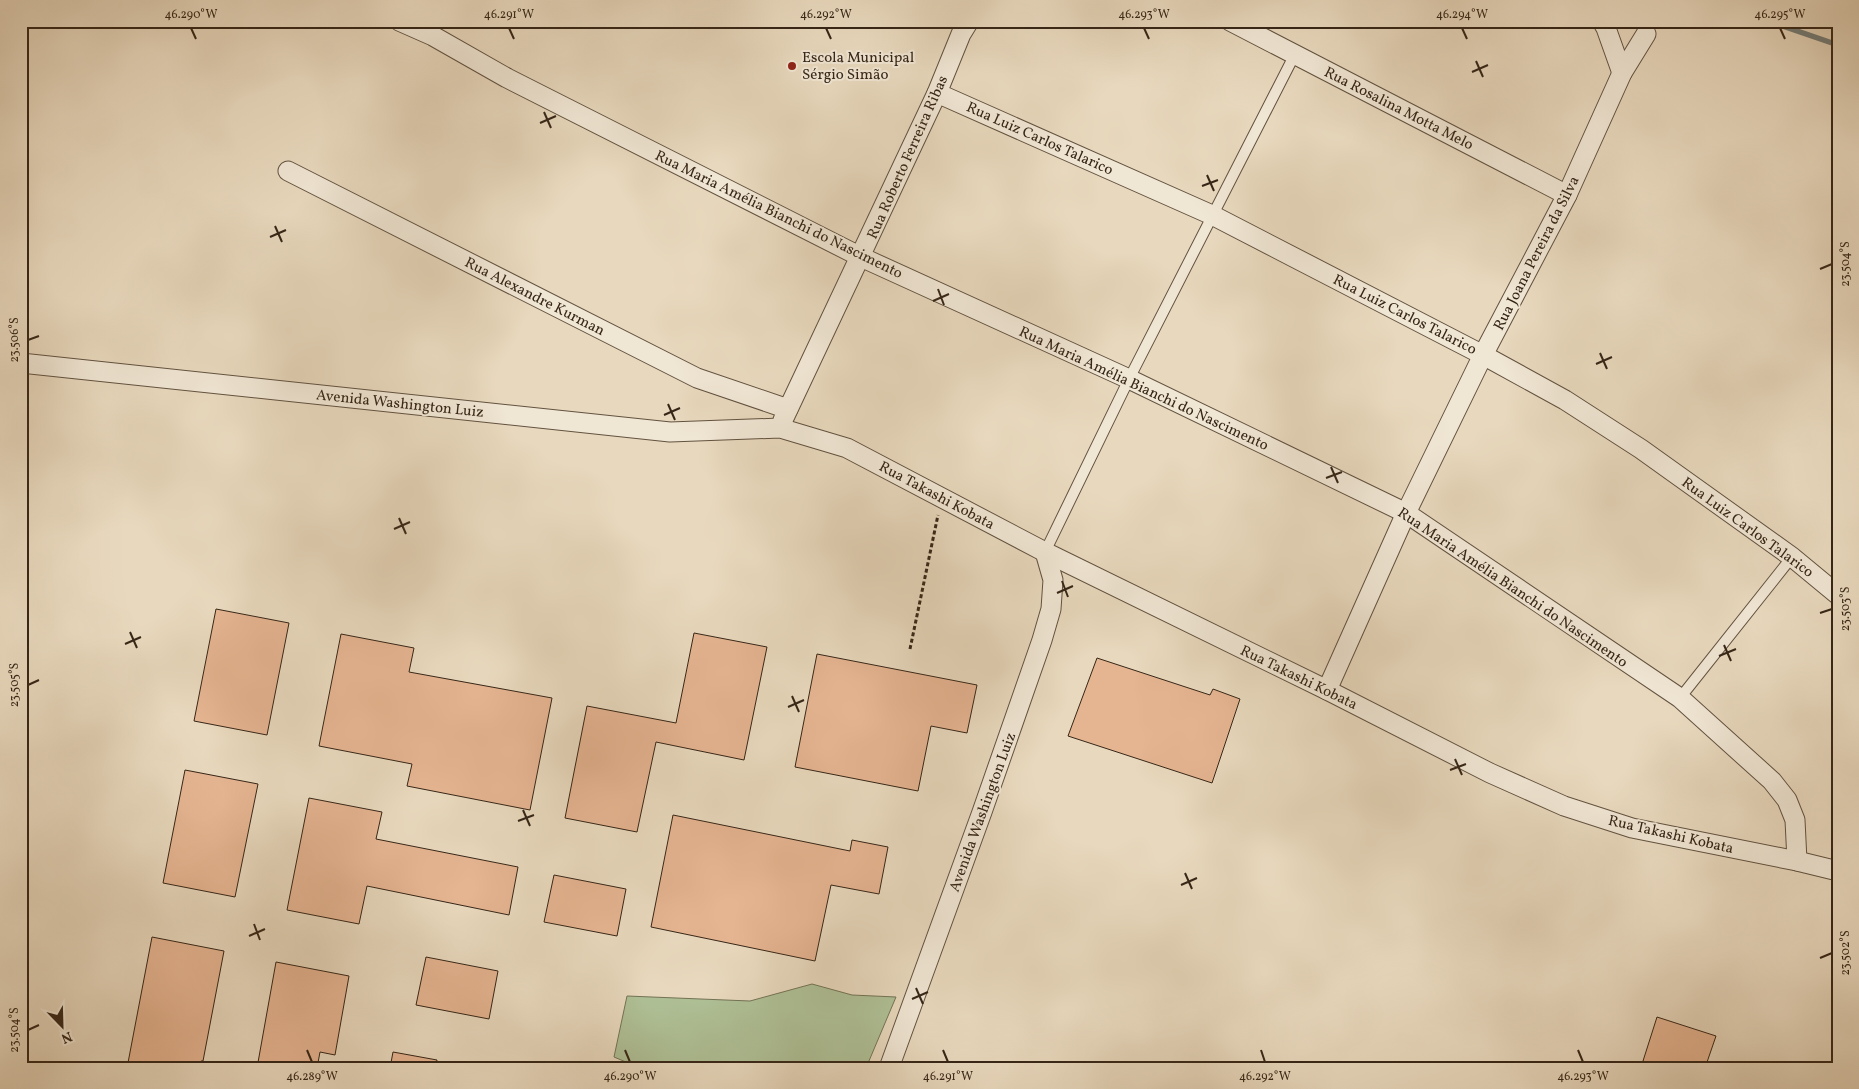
<svg xmlns="http://www.w3.org/2000/svg" width="1859" height="1089" font-family="Vollkorn,serif">
  <style>
    .green { fill: #afc096; stroke: #727356 }
    .lines { fill: none; stroke-linecap: round; stroke-linejoin: round }
    .stream { stroke: #737d7a; stroke-width: 5.5 }
    .building { fill: #e5b491; stroke: #362617 }
    .service-casing { stroke: #625240; stroke-width: 12 }
    .minor-casing { stroke: #625240; stroke-width: 21 }
    .path { stroke: #362617; stroke-width: 3; stroke-dasharray: 4 2.5; stroke-linecap: butt }
    .service { stroke: #f0e6d4; stroke-width: 10 }
    .minor { stroke: #f0e6d4; stroke-width: 19 }
    .ticks { fill: none; stroke: #362617; stroke-width: 2 }
    .poi-dot { fill: #8f2418; stroke: #f0e6d4; stroke-width: 2 }
    .labels { text-anchor: middle; stroke-width: 4; stroke-linejoin: round; paint-order: stroke }
    .poi-label { font-size: 15px; fill: #362617; stroke: #f0e6d4; text-anchor: start }
    .street-label { font-size: 15px; fill: #362617; stroke: #f0e6d4 }
    .neatline { fill: none; stroke: #362617; stroke-width: 2 }
    .ticks-label { font-size: 12px; text-anchor: middle; fill: #362617 }
  </style>
  <rect width="100%" height="100%" fill="#e8d8bd"/>
  <filter id="stains"><feTurbulence type="fractalNoise" baseFrequency=".004" numOctaves="4"/><feColorMatrix values="0 0 0 0 .2 0 0 0 0 .09 0 0 0 0 .02 0 0 0 .5 -.17"/></filter>
  <radialGradient id="worn" r=".72"><stop offset=".6" stop-color="#630" stop-opacity="0"/><stop offset="1" stop-color="#630" stop-opacity=".3"/></radialGradient>
  <!-- green -->
  <path class="green" d="M812 984 852 995 896 997 866 1068H640L614 1057 627 996 750 1001Z"/>
  <g class="lines">
    <!-- stream -->
    <path class="stream" d="M1768 21 1838 45"/>
  </g>
  <!-- building -->
  <g class="building">
    <path d="M216 609 289 623 267 735 194 721Z"/>
    <path d="M694 633 767 647 744 760 656 742 637 832 565 818 587 706 676 723Z"/>
    <path d="M341 634 414 648 409 672 552 698 530 810 407 786 412 764 319 746Z"/>
    <path d="M817 654 977 685 967 733 931 726 918 791 795 767Z"/>
    <path d="M1097 658 1210 695 1213 689 1240 699 1212 783 1068 736Z"/>
    <path d="M185 770 258 784 235 897 163 883Z"/>
    <path d="M309 798 382 812 376 839 518 867 509 915 367 886 359 924 287 910Z"/>
    <path d="M673 815 850 851 852 840 888 847 879 894 831 885 815 961 651 927Z"/>
    <path d="M554 875 626 889 617 936 544 922Z"/>
    <path d="M152 937 224 951 203 1061H201L200 1068H127Z"/>
    <path d="M426 957 498 971 489 1019 416 1005Z"/>
    <path d="M276 962 349 976 335 1055 320 1052 317 1068H257Z"/>
    <path d="M1657 1017 1716 1036 1705 1068H1662L1643 1061Z"/>
    <path d="M393 1052 437 1060 436 1068H390Z"/>
  </g>
  <g class="lines">
    <!-- service casing -->
    <g class="service-casing">
      <g id="service">
        <path d="M1045 552 1129 379 1295 54"/>
        <path d="M1680 698 1792 557"/>
      </g>
    </g>
    <!-- minor casing -->
    <g class="minor-casing">
      <g id="minor">
        <path d="M399 21 433 36 507 78 861 257 1129 379 1406 513 1680 698 1772 781 1787 800 1795 820 1797 861"/>
        <path d="M1230 21 1567 195"/>
        <path d="M1602 21 1606 28 1622 73"/>
        <path d="M937 93 1212 215 1483 355 1565 400 1641 449 1792 557 1838 595"/>
        <path d="M288 171 697 378 788 409"/>
        <path d="M21 363 670 432 780 428 847 448 1045 552 1327 690 1490 773 1564 806 1632 828 1797 861 1838 871"/>
        <path d="M783 420 937 93 961 34 969 21"/>
        <path d="M1327 690 1406 513 1483 355 1567 195 1622 73 1646 34"/>
        <path d="M889 1068 982 812 1042 640 1051 609 1053 580 1045 552"/>
      </g>
    </g>
    <!-- path -->
    <path class="path" d="M910 649 938 515"/>
    <!-- service -->
    <use href="#service" class="service"/>
    <!-- minor -->
    <use href="#minor" class="minor"/>
  </g>
  <!-- ticks -->
  <path class="ticks" d="M191 28 196 39M509 28 514 39M826 28 831 39M1144 28 1149 39M1462 28 1467 39M1780 28 1785 39M1476 61 1483 77M1472 72 1488 65M544 112 551 128M540 123 556 116M1207 175 1214 191M1202 186 1218 180M275 226 282 242M270 237 286 230M1820 269 1832 264M938 289 944 305M933 301 949 294M28 340 39 336M1600 353 1607 369M1596 364 1612 357M668 404 675 420M664 415 680 408M1331 467 1338 483M1326 478 1342 472M399 518 406 534M394 529 410 522M1062 581 1068 597M1057 593 1073 586M1820 613 1832 609M130 632 137 648M125 644 141 637M1724 645 1731 661M1719 656 1736 649M28 685 39 680M792 696 799 712M788 707 804 700M1455 759 1462 775M1450 770 1466 764M523 810 530 826M518 821 534 815M1185 873 1192 889M1181 885 1197 878M254 924 260 940M249 936 265 929M1820 958 1832 953M916 988 923 1004M912 999 928 992M28 1030 39 1025M307 1050 312 1062M625 1050 630 1062M943 1050 948 1062M1261 1050 1265 1062M1578 1050 1583 1062"/>
  <!-- markers -->
  <circle class="poi-dot" cx="792" cy="66" r="5"/>
  <g class="labels">
    <!-- poi labels -->
    <g class="poi-label">
      <text x="802" y="62">Escola Municipal<tspan x="802" dy="17">Sérgio Simão</tspan></text>
    </g>
    <!-- street labels -->
    <g class="street-label">
      <text transform="translate(1399 108) rotate(27)" y="5">Rua Rosalina Motta Melo</text>
      <text transform="translate(1040 138) rotate(24)" y="5">Rua Luiz Carlos Talarico</text>
      <text transform="translate(907 157) rotate(-66)" y="5">Rua Roberto Ferreira Ribas</text>
      <text transform="translate(779 214) rotate(26)" y="5">Rua Maria Amélia Bianchi do Nascimento</text>
      <text transform="translate(1536 253) rotate(-63)" y="5">Rua Joana Pereira da Silva</text>
      <text transform="translate(535 296) rotate(27)" y="5">Rua Alexandre Kurman</text>
      <text transform="translate(1405 314) rotate(27)" y="5">Rua Luiz Carlos Talarico</text>
      <text transform="translate(1144 388) rotate(25)" y="5">Rua Maria Amélia Bianchi do Nascimento</text>
      <text transform="translate(400 403) rotate(6)" y="5">Avenida Washington Luiz</text>
      <text transform="translate(937 495) rotate(28)" y="5">Rua Takashi Kobata</text>
      <text transform="translate(1748 527) rotate(36)" y="5">Rua Luiz Carlos Talarico</text>
      <text transform="translate(1513 587) rotate(34)" y="5">Rua Maria Amélia Bianchi do Nascimento</text>
      <text transform="translate(1299 677) rotate(26)" y="5">Rua Takashi Kobata</text>
      <text transform="translate(982 812) rotate(-70)" y="5">Avenida Washington Luiz</text>
      <text transform="translate(1671 834) rotate(13)" y="5">Rua Takashi Kobata</text>
    </g>
  </g>
  <!-- margin -->
  <rect width="1859" height="1089" fill="none" stroke="#e8d8bd" stroke-width="55"/>
  <!-- north arrow -->
  <g transform="translate(62 1026) rotate(157)" stroke="#f0e6d4" stroke-width="4" paint-order="stroke">
  <path d="M0-4L9 19L0 12L-9 19Z" fill="#362617"/>
  <text y="-8" font-size="14" font-weight="bold" text-anchor="middle" fill="#362617">N</text>
  </g>
  <rect x="28" y="28" width="1804" height="1034" class="neatline"/>
  <g class="ticks-label">
    <text x="191" y="18">46.290°W</text>
    <text x="509" y="18">46.291°W</text>
    <text x="826" y="18">46.292°W</text>
    <text x="1144" y="18">46.293°W</text>
    <text x="1462" y="18">46.294°W</text>
    <text x="1780" y="18">46.295°W</text>
    <text transform="translate(1845 264) rotate(-90)" y="4">23.504°S</text>
    <text transform="translate(14 340) rotate(-90)" y="4">23.506°S</text>
    <text transform="translate(1845 609) rotate(-90)" y="4">23.503°S</text>
    <text transform="translate(14 685) rotate(-90)" y="4">23.505°S</text>
    <text transform="translate(1845 953) rotate(-90)" y="4">23.502°S</text>
    <text transform="translate(14 1030) rotate(-90)" y="4">23.504°S</text>
    <text x="312" y="1080">46.289°W</text>
    <text x="630" y="1080">46.290°W</text>
    <text x="948" y="1080">46.291°W</text>
    <text x="1265" y="1080">46.292°W</text>
    <text x="1583" y="1080">46.293°W</text>
  </g>
  <rect width="100%" height="100%" filter="url(#stains)"/>
  <rect width="100%" height="100%" fill="url(#worn)"/>
</svg>
